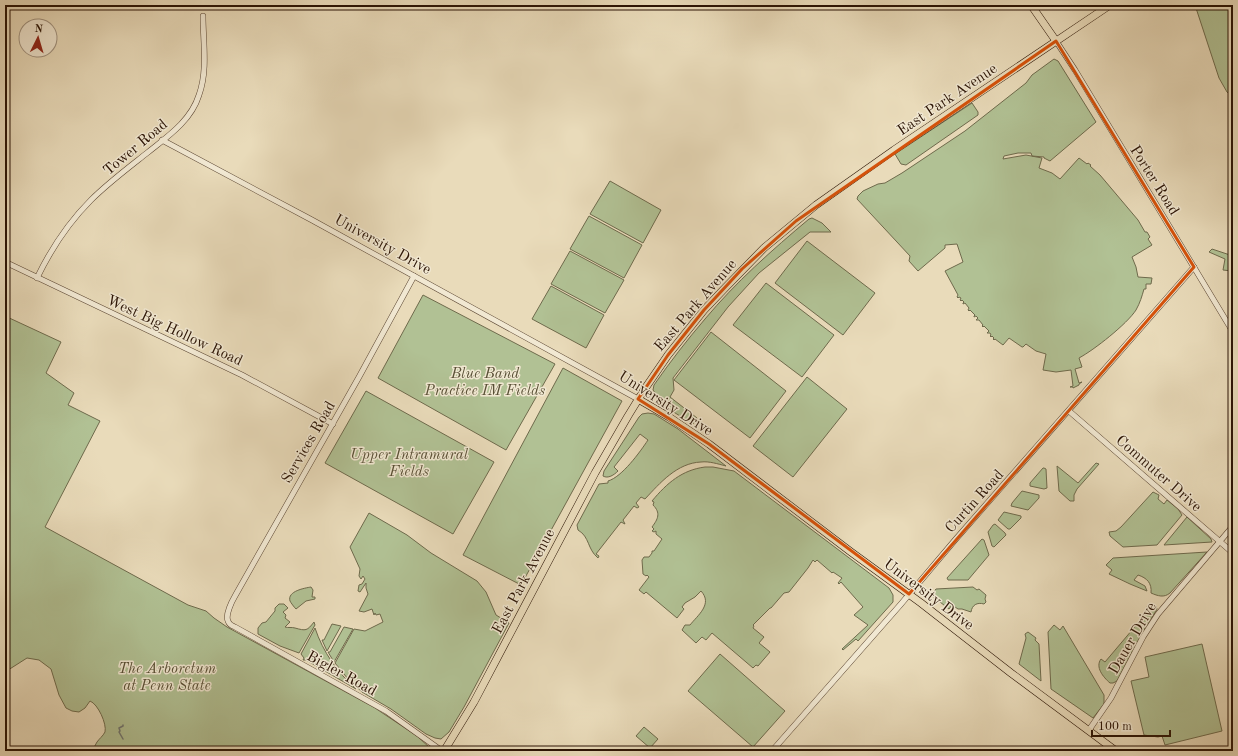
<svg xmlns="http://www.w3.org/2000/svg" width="1238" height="756" font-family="'Old Standard TT',serif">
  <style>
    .green { fill: #b1c194; stroke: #6e6a4c }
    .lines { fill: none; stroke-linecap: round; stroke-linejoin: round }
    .stream { stroke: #6f7672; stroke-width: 1.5 }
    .minor-casing { stroke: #5a4532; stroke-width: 6 }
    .major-casing { stroke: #2a1304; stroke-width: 8 }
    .minor { stroke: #f1e8d2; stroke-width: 5 }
    .major { stroke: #e9dbba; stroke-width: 7 }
    .marked { fill: none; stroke: #d5520b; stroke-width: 3; stroke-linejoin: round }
    .labels { text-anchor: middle; stroke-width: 3; stroke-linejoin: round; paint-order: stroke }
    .street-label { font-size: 15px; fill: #2a1304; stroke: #f1e8d2 }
    .park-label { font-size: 15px; font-style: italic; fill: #595036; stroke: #f1e8d2 }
  </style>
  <rect width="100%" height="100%" fill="#e9dbba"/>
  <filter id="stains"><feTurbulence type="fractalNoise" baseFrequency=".005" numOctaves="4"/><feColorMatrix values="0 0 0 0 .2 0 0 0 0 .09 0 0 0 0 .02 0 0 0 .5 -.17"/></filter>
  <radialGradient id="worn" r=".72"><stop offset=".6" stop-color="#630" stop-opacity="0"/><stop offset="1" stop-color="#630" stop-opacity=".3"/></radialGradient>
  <!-- green -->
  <g class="green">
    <path d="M1195 5H1233V98L1227 92 1219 78Z"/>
    <path d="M1054 59 1058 61 1096 122 1050 161 1044 158V157L1032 156 1031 153H1018L1004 156 1003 159 1026 155 1042 158 1039 168 1052 173 1060 179 1079 158 1087 164 1088 163 1091 165 1090 166 1100 175 1138 220 1145 232H1147L1150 237 1148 239 1152 245 1132 257 1136 267 1138 277 1152 278 1151 284H1146V289H1144C1142 296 1140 303 1136 310 1127 324 1094 350 1079 358L1082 367 1075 369 1079 383 1082 382 1079 384V385L1073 388V387H1070L1073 386 1071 370 1056 372 1043 370 1046 354 1036 351 1026 344 1023 347H1022L1009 338 1003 345 995 339 994 340 993 339 994 338 992 336 991 337 990 336 991 335 990 333H987L989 331 984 326 983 327 982 326 983 325 979 320H976L978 318 976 316 974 317V316L975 315 970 310 969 311 968 310 969 308 965 303 963 304V303L964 302 962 300 961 301 960 300 961 298 959 297 958 298 957 297 958 295 945 271 963 262 957 244 945 245V248L918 271 909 261 910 256 857 199 858 196 863 191 878 184 885 183 902 173 965 131 1012 94 1026 83 1032 75Z"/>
    <path d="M972 103 978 112V115L906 165 901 164 895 154Z"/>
    <path d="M610 181 661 210 643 243 590 214Z"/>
    <path d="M589 216 642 245 624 278 570 249Z"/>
    <path d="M812 218 822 223 831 232H810L759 273 728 307 673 378 674 390 670 397 697 418 693 424 659 403 657 401 656 394 653 390 654 385C670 362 687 340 705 319 736 282 772 250 809 219Z"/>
    <path d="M807 241 875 293 843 335 775 283Z"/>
    <path d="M1212 249 1233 256 1232 271 1223 270 1225 259 1209 252Z"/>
    <path d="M570 251 624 280 605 313 551 284Z"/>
    <path d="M766 283 834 335 802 377 733 325Z"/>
    <path d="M551 286 604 315 586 348 532 319Z"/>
    <path d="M423 295 555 364 506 450 378 378Z"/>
    <path d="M5 316 61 342 46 373 74 393 68 405 100 421 45 527 188 605 206 611 214 618 227 627 375 708 417 736 430 748V751H92C94 748 95 745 97 742 99 739 103 736 105 732 107 724 98 704 90 701L85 708 79 712 72 711 66 708 59 695 51 669 39 660 27 658 5 672Z"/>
    <path d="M711 332 786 391 750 438 674 380Z"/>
    <path d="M563 368 622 401 521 585 463 555Z"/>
    <path d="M807 377 847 409 793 477 753 446Z"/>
    <path d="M366 391 494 462 453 534 325 463Z"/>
    <path d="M648 413 654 414 678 429 726 466C718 464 709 461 701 462 677 463 660 483 645 499L641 497 636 503 639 507 637 508 634 506 623 520 625 524 621 522 596 554 599 556 598 558C587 549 590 537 578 530L577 525 599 484 608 483V481C622 477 640 452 648 440L640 434 614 467 618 471C614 475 608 479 603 476L604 471 639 417 642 414Z"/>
    <path d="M1096 463 1099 464 1077 489 1074 495V501H1070L1059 491 1057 466 1078 483Z"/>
    <path d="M705 467H713L734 471 889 588 893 595V602L858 641 856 639 843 650 842 649 868 625 854 615 863 607 841 582 839 584 838 583 842 578 833 572 832 573 817 560 815 562 813 560 808 568 789 592 784 593 771 608H770L753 625 754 626 753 628 764 637 759 643 770 652 758 666 756 665 753 668 712 633 706 640 702 637 696 643 682 630 685 625H690C698 615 713 604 701 591L695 597 685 603 682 607 684 609 677 618 646 592 644 594 639 590 649 577 647 575 646 576 643 574 642 560 644 557H649L652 553V551H654L662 539 656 534V531L654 532 652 531 654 529 652 527C658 519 661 513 653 505L654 502 652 501C667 483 682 470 705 467Z"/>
    <path d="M1043 468H1044L1046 469 1047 488 1044 489 1030 486V483Z"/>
    <path d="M1022 491 1039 495V498L1028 510 1011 506 1012 503Z"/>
    <path d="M1153 492 1159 495 1158 499 1164 504 1167 500 1178 509 1182 515 1157 545 1123 547 1110 536 1109 532 1116 531 1121 527Z"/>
    <path d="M1004 512 1021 516V518L1010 529H1008L998 520Z"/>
    <path d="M369 513 407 535 431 553 477 581 486 592 496 615 509 623 464 707 449 732 441 739 435 738 426 734 391 709 362 692 348 679 335 663 354 629 365 631 383 622 380 614 376 615 375 613 374 615 372 609 364 612 359 611 368 594 366 588V583L360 592 358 591 359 585 362 584 365 579 363 576 361 579 359 576 360 569 350 547Z"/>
    <path d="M1187 517 1211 539 1212 542 1164 545Z"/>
    <path d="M995 524 1005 533 1006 535 994 547 992 546 988 532 993 525Z"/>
    <path d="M982 539 984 540 989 555 968 580H948L947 578Z"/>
    <path d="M1207 552 1170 593C1164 598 1158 596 1151 593 1152 583 1147 578 1138 575L1134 580 1145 586 1147 591 1130 584 1109 574 1112 570 1106 565 1113 558Z"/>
    <path d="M311 587 313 590 312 597H315V599L306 601 296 609C294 607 291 603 290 601 287 591 305 588 311 587Z"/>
    <path d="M973 587 977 590 979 589 986 595 985 599 986 602 984 604C977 602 972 605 971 612L962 609H958L952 605 949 609 931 595 936 589Z"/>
    <path d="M279 604H284L288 608 283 612 286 615 285 618 290 622 285 627C288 628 292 627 295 628 306 631 307 631 314 622L315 625 299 653 280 646 258 634V628L262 623 266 622 275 611V608Z"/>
    <path d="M1151 604 1156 606 1157 609 1156 611 1144 630 1117 681 1113 683H1110C1103 677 1095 667 1101 659L1105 662 1149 610 1147 606Z"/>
    <path d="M332 624 341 626 327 651 322 640H324Z"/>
    <path d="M1054 625 1060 630 1063 626 1104 695V704L1093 718 1051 689 1048 632Z"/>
    <path d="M344 627 353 629 334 662 328 652H330Z"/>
    <path d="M315 628C323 652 337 672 356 689L306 660H303L304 658 301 654Z"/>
    <path d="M1028 632 1036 638 1035 640 1039 644 1041 681 1019 664 1026 638 1025 634Z"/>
    <path d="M1202 644 1222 731 1165 745 1162 736 1158 737 1144 735 1131 681 1149 677 1145 657Z"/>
    <path d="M720 654 785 711 753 747 688 691Z"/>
    <path d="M644 727 658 739 650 748 636 736Z"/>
  </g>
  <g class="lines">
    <!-- stream -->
    <path class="stream" d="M123 725V726L119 728 120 731 119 732 123 739"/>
    <!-- minor casing -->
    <g class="minor-casing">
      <g id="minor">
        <path d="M1056 41 1075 70 1233 332"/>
        <path d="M162 140 312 220 638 399"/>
        <path d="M5 262 242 375 333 424"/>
        <path d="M414 276 359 377 235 596C232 601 225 615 228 621 229 624 232 626 235 627L386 711 442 751"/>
        <path d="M37 278C51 249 68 223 91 200 108 183 128 168 147 153 167 137 191 121 199 95 208 70 203 42 203 16"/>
        <path d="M1069 411 1233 553"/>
        <path d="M1089 730 1111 698 1143 637 1158 614 1233 526"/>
        <path d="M772 751 901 604 955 540 1194 267"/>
      </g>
    </g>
    <!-- major casing -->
    <g class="major-casing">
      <g id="major">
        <path d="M1031 5 1056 41"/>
        <path d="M638 399 669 417 709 444 851 552 921 603 1011 673 1116 751"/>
        <path d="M444 751 474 702 595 473 628 416 644 390 668 355 704 310 724 289 764 248 816 205 894 150 1110 5"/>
      </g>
    </g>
    <!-- minor -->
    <use href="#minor" class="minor"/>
    <!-- major -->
    <use href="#major" class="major"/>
  </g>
  <!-- marked area -->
  <path class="marked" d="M1056 41 1194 267 909 594 709 444 638 399 668 355 704 310 742 269 796 221Z"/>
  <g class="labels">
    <!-- street labels -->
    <g class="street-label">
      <text transform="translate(947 99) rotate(-34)" y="5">East Park Avenue</text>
      <text transform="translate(135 147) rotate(-40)" y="5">Tower Road</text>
      <text transform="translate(1155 180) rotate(58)" y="5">Porter Road</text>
      <text transform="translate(383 244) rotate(29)" y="5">University Drive</text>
      <text transform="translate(695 305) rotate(-49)" y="5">East Park Avenue</text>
      <text transform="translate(175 330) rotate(25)" y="5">West Big Hollow Road</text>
      <text transform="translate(666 403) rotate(32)" y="5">University Drive</text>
      <text transform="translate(308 442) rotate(-60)" y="5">Services Road</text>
      <text transform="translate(1159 473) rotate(41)" y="5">Commuter Drive</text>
      <text transform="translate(974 501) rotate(-48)" y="5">Curtin Road</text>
      <text transform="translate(523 581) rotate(-62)" y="5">East Park Avenue</text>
      <text transform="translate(929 594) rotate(37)" y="5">University Drive</text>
      <text transform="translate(1132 638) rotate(-60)" y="5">Dauer Drive</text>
      <text transform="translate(342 673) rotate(29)" y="5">Bigler Road</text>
    </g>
    <!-- park labels -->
    <g class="park-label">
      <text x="485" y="378">Blue Band<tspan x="485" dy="17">Practice IM Fields</tspan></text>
      <text x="409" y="459">Upper Intramural<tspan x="409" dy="17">Fields</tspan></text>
      <text x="167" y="673">The Arboretum<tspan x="167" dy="17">at Penn State</tspan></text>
    </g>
  </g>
  <!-- margin -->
  <rect width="1238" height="756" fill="none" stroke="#e9dbba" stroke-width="20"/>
  <rect x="6" y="6" width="1226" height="744" fill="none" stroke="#2a1304" stroke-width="2"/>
  <rect x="10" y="10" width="1218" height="736" fill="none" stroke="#2a1304"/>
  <!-- north arrow -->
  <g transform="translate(38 38) rotate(5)"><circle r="19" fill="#f1e8d2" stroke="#a19380"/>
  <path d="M0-3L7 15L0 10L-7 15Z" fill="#8f2418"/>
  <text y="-6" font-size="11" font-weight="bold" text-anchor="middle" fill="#2a1304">N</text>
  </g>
  <!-- scale -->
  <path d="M1092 730v6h78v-6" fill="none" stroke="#2a1304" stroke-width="2"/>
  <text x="1098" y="730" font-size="12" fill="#2a1304" stroke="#f1e8d2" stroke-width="3" paint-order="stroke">100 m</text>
  <rect width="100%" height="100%" filter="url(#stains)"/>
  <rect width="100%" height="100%" fill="url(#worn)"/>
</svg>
